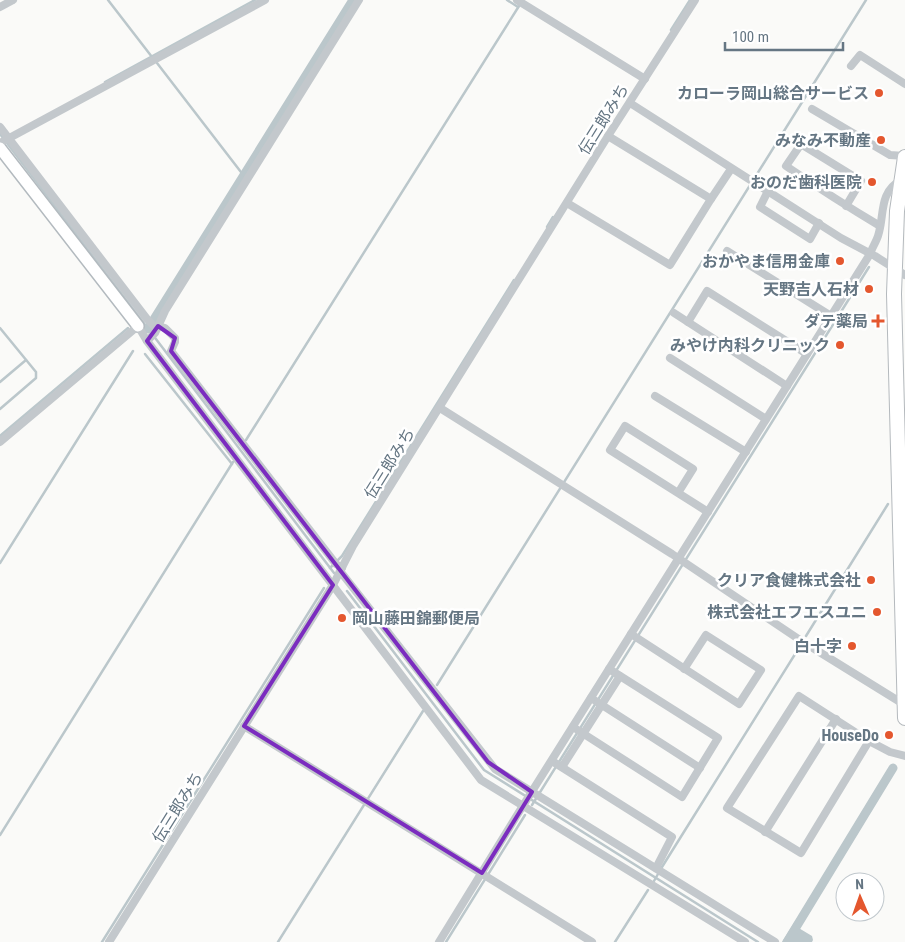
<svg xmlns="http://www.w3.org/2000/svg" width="905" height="942" font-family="'Roboto Condensed','Noto Sans JP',sans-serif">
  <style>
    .water { fill: #bbc7cb }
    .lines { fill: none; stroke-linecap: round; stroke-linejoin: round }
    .stream { stroke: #bbc7cb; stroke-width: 2.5 }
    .canal { stroke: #bbc7cb; stroke-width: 9 }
    .secondary-casing { stroke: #b3babf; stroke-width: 14 }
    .highway-casing { stroke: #b4b9bd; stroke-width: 16 }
    .street { stroke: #c3c8cc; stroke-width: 8 }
    .secondary { stroke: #fff; stroke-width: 11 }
    .highway { stroke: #fff; stroke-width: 14 }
    .marked { fill: none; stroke: #7b2cbf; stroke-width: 4; stroke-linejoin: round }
    .poi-dot { fill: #e4572e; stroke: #fff; stroke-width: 2 }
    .labels { text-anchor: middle; stroke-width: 5; stroke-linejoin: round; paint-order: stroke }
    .poi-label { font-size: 16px; font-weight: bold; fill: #657683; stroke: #fff; text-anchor: end }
    .street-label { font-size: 16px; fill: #657683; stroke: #fff }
  </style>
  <rect width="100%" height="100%" fill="#fafaf8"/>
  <!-- water -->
  <path class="water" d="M794 923 799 925 797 927 812 936 813 940 812 942H782Z"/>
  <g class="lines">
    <!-- stream -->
    <g class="stream">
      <path d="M108 0 152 57"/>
      <path d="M507 0 518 7"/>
      <path d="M671 30 690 0"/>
      <path d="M157 63 244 176"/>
      <path d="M105 82 255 0"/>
      <path d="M0 134 334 573"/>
      <path d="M547 227 553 217"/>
      <path d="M0 328 36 372V378L0 409"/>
      <path d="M145 354 232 464"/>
      <path d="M0 382 26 360"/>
      <path d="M0 436 128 328"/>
      <path d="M246 440 519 6"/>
      <path d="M0 563 133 351"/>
      <path d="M330 568 342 556 514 280"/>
      <path d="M347 591 484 770 758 942"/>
      <path d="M806 636 888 504"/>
      <path d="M437 685 866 0"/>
      <path d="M532 805 869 267"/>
      <path d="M0 835 233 462"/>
      <path d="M662 867 802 643"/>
      <path d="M654 881 658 874"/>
      <path d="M102 942 324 588"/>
      <path d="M278 942 423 711"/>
      <path d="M446 942 525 815"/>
      <path d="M615 942 648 890"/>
    </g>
    <!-- canal -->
    <g class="canal">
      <path d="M148 329 353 0"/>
      <path d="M787 942 893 768"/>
    </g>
    <!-- secondary casing -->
    <g class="secondary-casing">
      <path id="secondary" d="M0 148 138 326"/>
    </g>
    <!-- highway casing -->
    <g class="highway-casing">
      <path id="highway" d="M905 157 897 211 894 294 905 718"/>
    </g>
    <!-- street -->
    <g class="street">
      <path d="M517 0 645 79"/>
      <path d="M0 7 13 0"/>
      <path d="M851 66 860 55 905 84"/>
      <path d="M630 103 841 238 875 256 905 275"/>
      <path d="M812 109 890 155 905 156"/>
      <path d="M0 127 147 319 157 329"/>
      <path d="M0 143 265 0"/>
      <path d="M768 191 760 207 810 239 819 223"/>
      <path d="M711 199 731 169"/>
      <path d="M567 203 670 265 711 199 608 136"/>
      <path d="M846 206 861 181 801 144 786 166C817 187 848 207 880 226"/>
      <path d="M727 251 831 316"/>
      <path d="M674 313 787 386"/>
      <path d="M688 322 707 291 807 354"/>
      <path d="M158 326 165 328 175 338V342L171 351 336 564 342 568"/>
      <path d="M147 341 155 333 165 311 359 0"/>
      <path d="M670 358 766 419"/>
      <path d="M655 396 746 452"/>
      <path d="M440 408 672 554 800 640 905 705"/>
      <path d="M0 442 138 326 147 341 481 780 745 942"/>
      <path d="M678 493 693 469 625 426 610 450 708 512"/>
      <path d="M340 571 495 769 775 942"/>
      <path d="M631 634 739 704 761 670 706 635 684 669"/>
      <path d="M799 696 869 741 801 853 727 808Z"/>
      <path d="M591 698 700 768"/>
      <path d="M244 726 592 942"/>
      <path d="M573 727 682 797 718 738 609 669"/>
      <path d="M869 741 890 752 905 756"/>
      <path d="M552 761 672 837 656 868"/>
      <path d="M562 767 620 676"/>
      <path d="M765 832 836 719"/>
      <path d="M109 942 333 585 353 546 608 136 695 0"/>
      <path d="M439 942 519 812 870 254C872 248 876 242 878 236 885 215 878 193 901 180"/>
    </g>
    <!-- secondary -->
    <use href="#secondary" class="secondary"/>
    <!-- highway -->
    <use href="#highway" class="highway"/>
  </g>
  <!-- marked area -->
  <path class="marked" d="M158 326 175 338 171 351 488 762 532 792 482 873 244 726 333 585 147 341Z"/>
  <!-- markers -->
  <g class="poi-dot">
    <circle cx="879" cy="93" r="5"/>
    <circle cx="881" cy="140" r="5"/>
    <circle cx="872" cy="182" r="5"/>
    <circle cx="840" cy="261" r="5"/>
    <circle cx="869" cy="289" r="5"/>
    <path d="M875.5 313.5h5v5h5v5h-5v5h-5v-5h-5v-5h5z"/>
    <circle cx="840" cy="345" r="5"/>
    <circle cx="871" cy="580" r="5"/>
    <circle cx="877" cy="612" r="5"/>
    <circle cx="342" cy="618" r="5"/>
    <circle cx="852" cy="646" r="5"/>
    <circle cx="889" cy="735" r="5"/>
  </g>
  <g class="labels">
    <!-- poi labels -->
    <g class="poi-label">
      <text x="869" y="99">カローラ岡山総合サービス</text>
      <text x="871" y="146">みなみ不動産</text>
      <text x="862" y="188">おのだ歯科医院</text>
      <text x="830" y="267">おかやま信用金庫</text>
      <text x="859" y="295">天野吉人石材</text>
      <text x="868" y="327">ダテ薬局</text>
      <text x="830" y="351">みやけ内科クリニック</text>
      <text x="861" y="586">クリア食健株式会社</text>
      <text x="867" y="618">株式会社エフエスユニ</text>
      <text x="352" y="624" text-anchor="start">岡山藤田錦郵便局</text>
      <text x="842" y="652">白十字</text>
      <text x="879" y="741">HouseDo</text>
    </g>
    <!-- street labels -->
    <g class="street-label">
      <text transform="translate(603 119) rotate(-58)" y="6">伝三郎みち</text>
      <text transform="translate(389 463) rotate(-58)" y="6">伝三郎みち</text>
      <text transform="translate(177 807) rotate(-58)" y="6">伝三郎みち</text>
    </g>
  </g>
  <!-- north arrow -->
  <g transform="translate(860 897) rotate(358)"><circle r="24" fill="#ffffff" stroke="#c1c8cd"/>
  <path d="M0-4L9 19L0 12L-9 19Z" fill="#e4572e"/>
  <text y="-8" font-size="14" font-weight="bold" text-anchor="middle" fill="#657683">N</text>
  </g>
  <!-- scale -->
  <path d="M725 42v8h118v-8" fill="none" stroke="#657683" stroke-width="2.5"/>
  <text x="732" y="42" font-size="15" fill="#657683" stroke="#ffffff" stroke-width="4" paint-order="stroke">100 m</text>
</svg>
